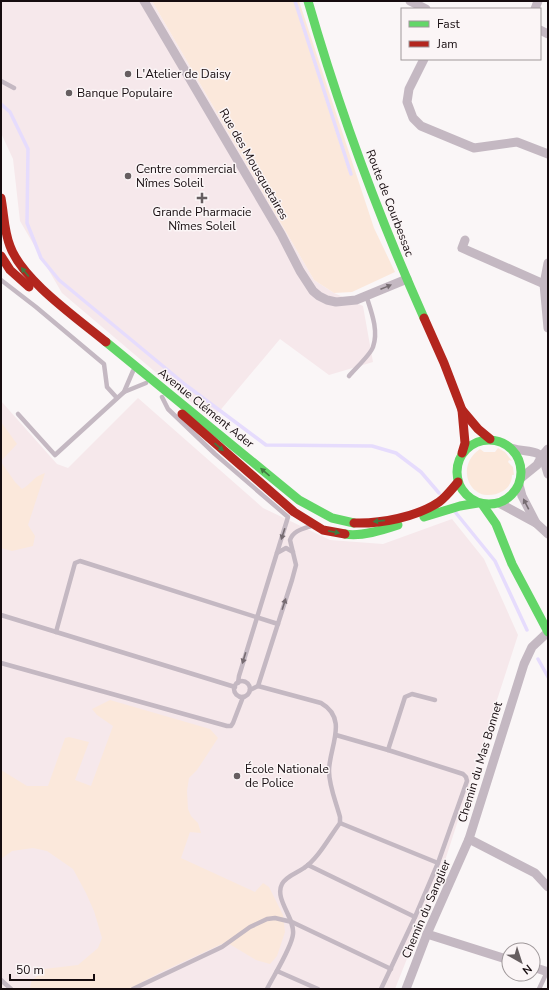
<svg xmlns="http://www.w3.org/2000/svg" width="549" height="990" font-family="'Nunito Sans',sans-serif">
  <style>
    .built { fill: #f6e8eb }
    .green { fill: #fbe8db }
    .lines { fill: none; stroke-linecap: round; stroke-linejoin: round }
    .stream { stroke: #e6dcfd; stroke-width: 3.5 }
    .lane { stroke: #c4b8c2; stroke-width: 4.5 }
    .street { stroke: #c4b8c2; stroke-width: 9 }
    .fast { stroke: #63d668; stroke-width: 9 }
    .jam { stroke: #b3261e; stroke-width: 9 }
    .oneway { fill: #407b40 }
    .oneway2 { fill: #766b71 }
    .poi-dot { fill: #665e60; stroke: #fbf5f6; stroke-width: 1.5 }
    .labels { text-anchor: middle; stroke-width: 3; stroke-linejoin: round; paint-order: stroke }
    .poi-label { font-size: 12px; fill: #160c0f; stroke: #fbf5f6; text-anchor: start }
    .street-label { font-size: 12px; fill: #160c0f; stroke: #fbf5f6 }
  </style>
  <rect width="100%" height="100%" fill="#faf6f7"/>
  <!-- built -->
  <g class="built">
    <path d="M1 1H152L314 280 334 293 363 306 373 362 329 375 280 339 212 420 62 293 20 221 13 159 1 133Z"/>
    <path d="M138 398 263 508 330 540 383 544 452 519 484 559 518 635 441 873 395 989H1V401L57 464 68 468Z"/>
  </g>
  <!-- green -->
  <g class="green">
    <path d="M152 1H299L374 228 395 272 352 292 334 293 314 280Z"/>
    <path d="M1 422 17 444 1 461Z"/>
    <path d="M498 448 505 452 512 461 509 460 508 462 513 467 514 475H512C512 482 509 487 503 491 473 508 452 468 480 449L484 452H495Z"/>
    <path d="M1 462 15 482 22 489C32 484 32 477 45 473L28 525 35 536 33 546 12 551 1 548Z"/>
    <path d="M110 700 210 729 218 738 197 770 189 778 187 791 188 809 191 816 198 823 201 833 190 832 181 858 255 892 263 883 269 887 283 915 285 932 277 956 270 964 256 960 226 942 159 973 129 989H30L31 982 44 969 78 965 98 948 102 938 94 911 86 893 73 869 47 851 33 848 12 851 1 859V770L27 786H48L65 738 69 737 89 742 75 780 91 786 113 726 97 715 92 709Z"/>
  </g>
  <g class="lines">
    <!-- stream -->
    <g class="stream">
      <path d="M295 1 351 174"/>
      <path d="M1 104 10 112 28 149 27 223 41 258 59 280 187 386 266 445 372 446 396 453 421 472 439 493"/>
      <path d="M456 513 495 561 527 630"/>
      <path d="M538 659 548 677"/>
    </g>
    <!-- lane -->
    <g class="lane">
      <path d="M1 81 14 88"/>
      <path d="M1 280 36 307 104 364 107 387 117 398"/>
      <path d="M349 376C355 369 371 354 373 347 379 330 371 311 366 295"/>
      <path d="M124 392 133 371"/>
      <path d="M162 397 168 409 215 454 288 517 239 676 238 683"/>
      <path d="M18 414 55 455 124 392 146 383"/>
      <path d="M277 553 286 548 293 552"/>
      <path d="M1 615 235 687"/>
      <path d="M56 632 75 563 80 561 278 624"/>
      <path d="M1 663 227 726H231L233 723 243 697"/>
      <circle cx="242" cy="689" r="8"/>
      <path d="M258 686 321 703C349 719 329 747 329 771 329 786 336 802 340 817V823C330 836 318 859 304 868 297 873 286 876 282 884 274 899 295 918 293 934 292 947 274 975 267 989"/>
      <path d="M250 690 258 686 292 580 296 565 290 540C293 531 302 529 311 526"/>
      <path d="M336 735 388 750 463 774 466 777 467 781 438 863 415 917 381 989"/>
      <path d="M388 750 405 697 412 694 435 700"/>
      <path d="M340 823 438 863"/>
      <path d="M308 865 415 917"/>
      <path d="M277 971 318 989"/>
      <path d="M1 980 11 989"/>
      <path d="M133 989 222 947 250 927 267 919 275 918 292 922 391 969"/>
      <path d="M539 989 547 972"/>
    </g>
    <!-- street -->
    <g class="street">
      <path d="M144 1 281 234 300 271 313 291 319 296 327 300 336 302 356 300 407 279"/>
      <path d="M410 1 426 9"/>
      <path d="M535 9 538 1"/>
      <path d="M540 30 548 34"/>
      <path d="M424 59 409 89 407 102 413 118 421 126 474 148 517 142 548 154"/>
      <path d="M465 240 462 248 544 284"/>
      <path d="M548 263 544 284 548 328"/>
      <path d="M511 448C528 453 536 448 548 462"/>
      <path d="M543 457 548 474"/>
      <path d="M521 478 537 465 542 456 548 449"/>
      <path d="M519 485 522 496 536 523"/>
      <path d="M499 503 536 523 548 534"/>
      <path d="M548 632 532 647 524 664 469 839 535 873 548 887"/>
      <path d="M427 934 509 960"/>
      <path d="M533 967 548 972"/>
      <path d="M406 989 427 934 469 839"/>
    </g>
    <!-- fast -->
    <g class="fast">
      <path d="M308 1C339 109 378 215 424 318"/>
      <path d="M106 342 299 500 332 518 354 523"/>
      <circle cx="489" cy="472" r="32"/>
      <path d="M482 504 496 524 512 564 548 632"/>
      <path d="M424 517 460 506 478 503"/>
      <path d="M345 534C361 537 383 530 398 525"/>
    </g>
    <!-- jam -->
    <g class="jam">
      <path d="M1 198C4 214 4 231 10 246 22 280 77 318 106 342"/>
      <path d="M1 256 10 270 29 287"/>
      <path d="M424 318 444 363 462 410 478 429 490 439"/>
      <path d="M462 410 465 443 462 453"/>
      <path d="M182 414 294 512 323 530 345 534"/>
      <path d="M354 523C380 524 417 517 439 502 446 497 452 489 458 482"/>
    </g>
  </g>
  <!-- one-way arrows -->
  <defs><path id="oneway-solid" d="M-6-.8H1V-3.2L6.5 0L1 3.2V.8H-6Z"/></defs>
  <g class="oneway">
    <use href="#oneway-solid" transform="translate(25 272) rotate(-130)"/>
    <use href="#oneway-solid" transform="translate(219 447) rotate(41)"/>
    <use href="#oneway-solid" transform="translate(265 472) rotate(-140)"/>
    <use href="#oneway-solid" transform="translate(379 521) rotate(174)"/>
    <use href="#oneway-solid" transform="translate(334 532) rotate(11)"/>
  </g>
  <g class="oneway2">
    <use href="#oneway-solid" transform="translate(386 287) rotate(-22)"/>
    <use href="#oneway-solid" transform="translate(526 504) rotate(-117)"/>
    <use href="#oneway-solid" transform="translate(283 534) rotate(108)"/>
    <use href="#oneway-solid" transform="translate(284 604) rotate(-72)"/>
    <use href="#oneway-solid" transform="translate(244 658) rotate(107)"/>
  </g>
  <!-- markers -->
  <g class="poi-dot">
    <circle cx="128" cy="74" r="4"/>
    <circle cx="69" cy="93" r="4"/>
    <circle cx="128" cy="176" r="4"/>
    <path d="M200 192h4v4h4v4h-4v4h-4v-4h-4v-4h4z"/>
    <circle cx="237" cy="776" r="4"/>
  </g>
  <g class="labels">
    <!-- poi labels -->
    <g class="poi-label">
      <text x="136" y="78">L'Atelier de Daisy</text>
      <text x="77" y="97">Banque Populaire</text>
      <text x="136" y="173">Centre commercial<tspan x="136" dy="14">Nîmes Soleil</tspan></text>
      <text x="202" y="216" text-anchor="middle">Grande Pharmacie<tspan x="202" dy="14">Nîmes Soleil</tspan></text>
      <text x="245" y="773">École Nationale<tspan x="245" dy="14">de Police</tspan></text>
    </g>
    <!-- street labels -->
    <g class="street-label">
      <text transform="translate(254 164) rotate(60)" y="4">Rue des Mousquetaires</text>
      <text transform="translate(390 203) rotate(69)" y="4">Route de Courbessac</text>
      <text transform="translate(206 408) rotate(39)" y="4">Avenue Clément Ader</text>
      <text transform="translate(480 762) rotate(-73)" y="4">Chemin du Mas Bonnet</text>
      <text transform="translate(426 909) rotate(-67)" y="4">Chemin du Sanglier</text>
    </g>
  </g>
  <!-- border -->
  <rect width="549" height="990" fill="none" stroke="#160c0f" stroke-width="4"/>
  <!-- legend -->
  <rect x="401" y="8" width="140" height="52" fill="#fbf5f6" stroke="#9f989a"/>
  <rect x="409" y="21" width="20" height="6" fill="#63d668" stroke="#9f989a"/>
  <text x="437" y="28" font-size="12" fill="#160c0f">Fast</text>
  <rect x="409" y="41" width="20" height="6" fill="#b3261e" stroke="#9f989a"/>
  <text x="437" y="48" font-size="12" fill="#160c0f">Jam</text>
  <!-- north arrow -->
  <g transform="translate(521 962) rotate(141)"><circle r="19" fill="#fbf5f6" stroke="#9f989a"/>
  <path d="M0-3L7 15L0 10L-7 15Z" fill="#665e60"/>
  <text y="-6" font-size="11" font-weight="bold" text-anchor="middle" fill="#160c0f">N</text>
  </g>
  <!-- scale -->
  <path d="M10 974v6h84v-6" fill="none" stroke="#160c0f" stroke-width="2"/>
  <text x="16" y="974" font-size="12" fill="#160c0f" stroke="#fbf5f6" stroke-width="3" paint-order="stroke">50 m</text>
</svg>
